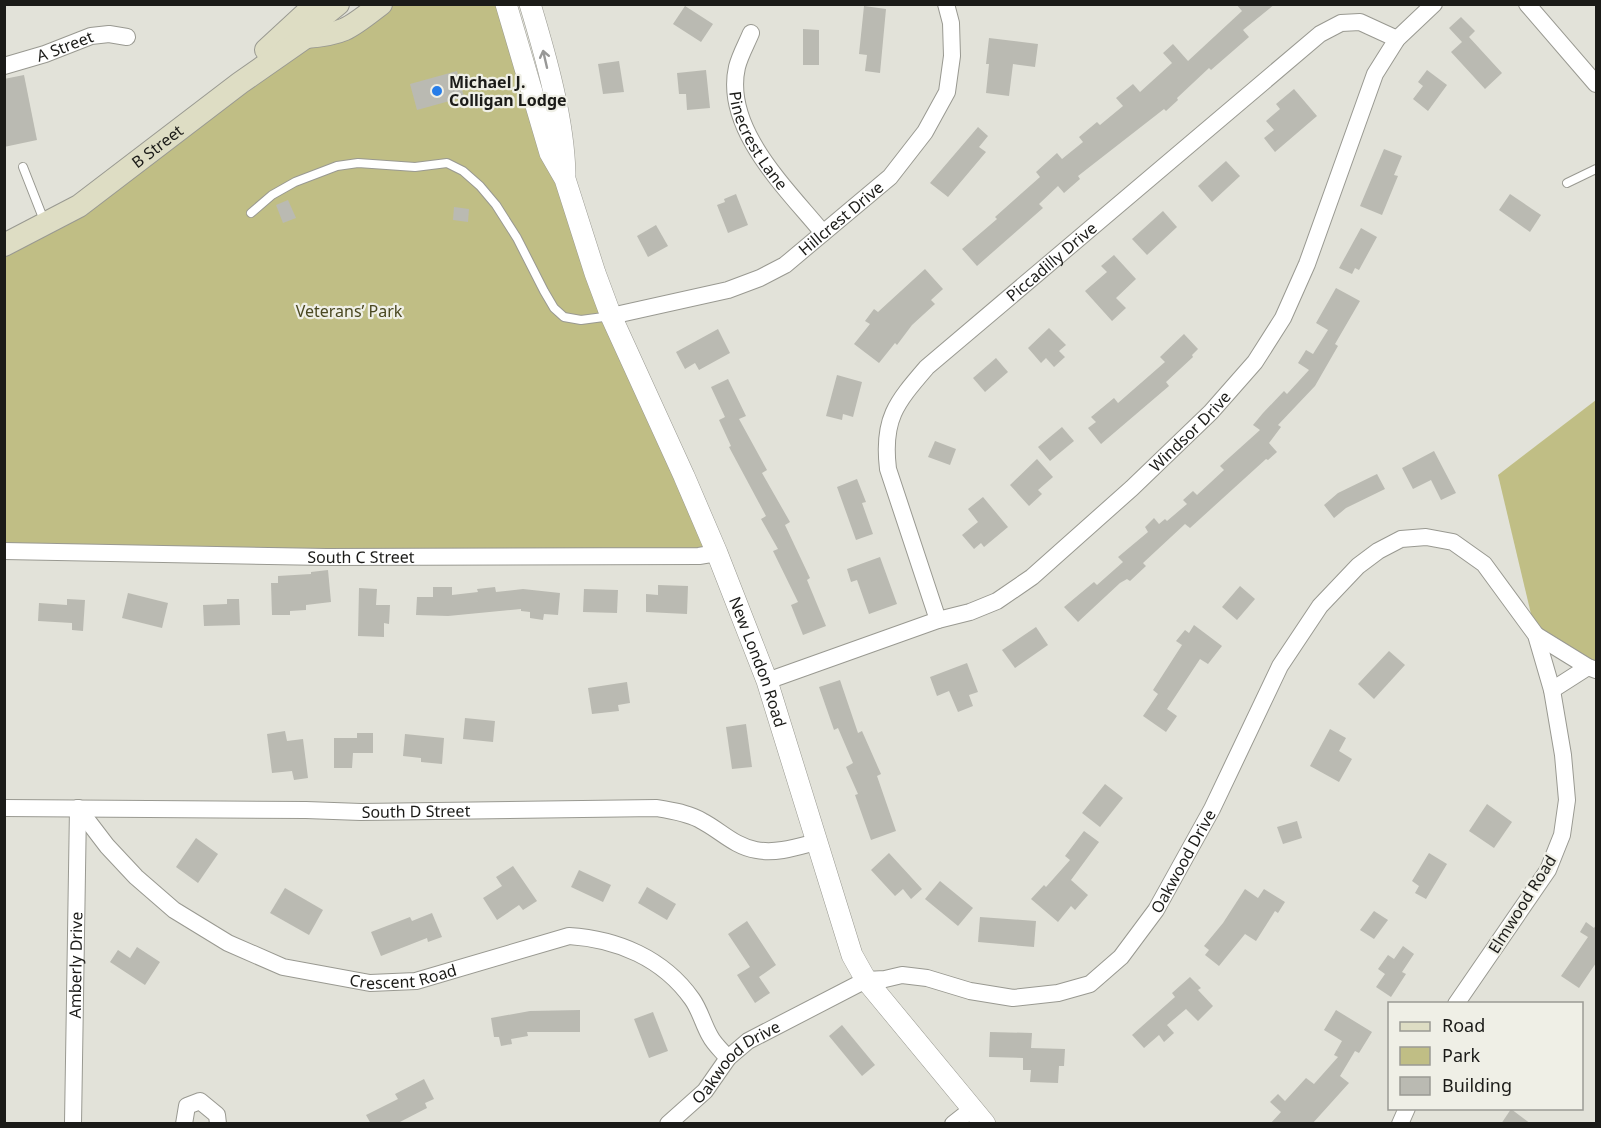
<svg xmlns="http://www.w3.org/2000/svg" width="1601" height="1128" font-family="'Noto Sans',sans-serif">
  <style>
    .green { fill: #c0be85 }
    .building { fill: #babab2 }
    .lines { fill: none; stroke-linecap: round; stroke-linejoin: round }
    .service-casing { stroke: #999991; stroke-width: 10 }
    .minor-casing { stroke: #999991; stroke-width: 18 }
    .tertiary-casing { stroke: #999991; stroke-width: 22 }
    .secondary-casing { stroke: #999991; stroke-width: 24 }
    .service { stroke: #fff; stroke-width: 8 }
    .minor { stroke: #fff; stroke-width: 16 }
    .tertiary { stroke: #fff; stroke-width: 21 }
    .secondary { stroke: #deddc4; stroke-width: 22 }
    .oneway { stroke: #989897 }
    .poi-dot { fill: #277de8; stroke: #efefe6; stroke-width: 2 }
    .labels { text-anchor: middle; stroke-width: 4.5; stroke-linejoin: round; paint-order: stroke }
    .street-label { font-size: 16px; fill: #1b1b18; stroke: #efefe6 }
    .poi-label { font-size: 16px; font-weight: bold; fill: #1b1b18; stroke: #efefe6; text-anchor: start }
    .park-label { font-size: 16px; fill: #4a4821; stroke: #efefe6 }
  </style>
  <rect width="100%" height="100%" fill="#e2e2d9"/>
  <!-- green -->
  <g class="green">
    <path d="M381 5H506L550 153 717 553 5 551 4 245 240 83Z"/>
    <path d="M1596 400V670L1536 635 1498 475Z"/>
  </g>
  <!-- building -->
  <g class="building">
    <path d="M1236 4H1275L1243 30 1249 37 1211 70 1209 68 1177 98 1178 100 1166 111 1164 109 1078 176 1080 179 1064 193 1058 186 1039 204 1043 208 977 266 962 249 997 219 995 217 1040 177 1036 172 1057 153 1062 159 1083 142 1079 137 1097 122 1100 125 1123 106 1116 98 1133 84 1140 92 1172 63 1163 53 1173 44 1188 61 1242 11Z"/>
    <path d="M685 6 713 24 701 42 673 24Z"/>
    <path d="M864 6 886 9 880 73 865 71 867 55 859 54Z"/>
    <path d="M1461 17 1475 31 1469 37 1502 73 1485 89 1451 52 1462 42 1449 28Z"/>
    <path d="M803 29 819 30V65H803Z"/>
    <path d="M989 38 1038 44 1035 67 1013 64 1009 96 986 93 989 64H986Z"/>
    <path d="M619 61 624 92 603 94 598 64Z"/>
    <path d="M706 70 710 108 687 110 686 94H679L677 73Z"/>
    <path d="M1427 70 1447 85 1428 111 1413 99 1423 86 1418 82Z"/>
    <path d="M457 71 464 97 417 110 410 84Z"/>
    <path d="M24 75 37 140 4 147V79Z"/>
    <path d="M1294 89 1317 116 1275 152 1264 138 1274 130 1266 121 1280 109 1276 104Z"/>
    <path d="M978 127 988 136 979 147 986 152 948 197 930 183Z"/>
    <path d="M1384 149 1402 156 1394 175 1398 176 1382 215 1360 206Z"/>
    <path d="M1226 161 1240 176 1212 202 1198 186Z"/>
    <path d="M736 194 748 225 728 233 717 205 725 202 724 199Z"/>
    <path d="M1510 194 1541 215 1530 232 1499 210Z"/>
    <path d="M288 200 296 218 283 223 276 205Z"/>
    <path d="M454 207 469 209 468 222 453 220Z"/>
    <path d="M1163 211 1177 227 1147 255 1132 239Z"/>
    <path d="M656 225 668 246 648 257 637 236Z"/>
    <path d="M1361 228 1377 237 1359 270 1355 268 1352 274 1339 268Z"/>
    <path d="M1114 255 1136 279 1116 298 1126 308 1112 321 1085 291 1107 272 1101 266Z"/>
    <path d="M925 269 943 289 931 300 935 304 912 325 897 345 895 343 879 363 854 344 870 324 865 321 874 309 878 312Z"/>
    <path d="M1336 288 1360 301 1335 344 1338 346 1315 386 1278 425 1281 427 1269 443 1277 452 1268 460 1266 459 1190 528 1185 524 1143 563 1146 566 1130 581 1127 579 1120 583 1078 622 1064 607 1094 582 1097 585 1123 562 1118 557 1148 532 1145 527 1154 518 1159 524 1165 519 1167 521 1187 504 1183 500 1193 491 1197 495 1224 470 1220 466 1260 430 1253 425 1263 413 1284 391 1287 394 1309 370 1298 363 1306 350 1313 354 1328 330 1316 323Z"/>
    <path d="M1049 328 1066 345 1059 351 1065 357 1054 367 1046 358 1041 363 1028 348Z"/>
    <path d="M718 329 730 353 699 370 695 363 685 369 676 352Z"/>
    <path d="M1184 334 1198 349 1192 355 1193 357 1166 382 1169 386 1101 444 1088 428 1096 422 1091 417 1114 398 1118 403 1165 362 1160 357Z"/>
    <path d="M996 358 1008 372 985 392 973 378Z"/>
    <path d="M837 375 862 382 853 417 843 414 842 420 826 416Z"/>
    <path d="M728 379 746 416 739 419 767 470 762 473 790 522 785 525 810 578 807 580 826 626 803 635 791 605 798 602 773 551 778 549 761 519 766 516 729 447 731 446 719 420 725 417 711 387Z"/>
    <path d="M1062 427 1074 441 1050 461 1038 447Z"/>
    <path d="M935 441 956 449 950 465 928 457Z"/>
    <path d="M1434 451 1456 493 1441 500 1431 480 1413 489 1402 468Z"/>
    <path d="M1037 459 1053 477 1038 490 1042 494 1029 506 1010 485Z"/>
    <path d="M1377 474 1385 489 1346 508 1334 518 1324 505 1338 493Z"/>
    <path d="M857 479 866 502 862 503 873 534 856 540 837 487Z"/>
    <path d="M983 497 1008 527 984 547 981 543 974 549 962 535 978 522 968 509Z"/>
    <path d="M880 557 897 604 869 614 857 580 851 582 847 569Z"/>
    <path d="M328 570 331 602 306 605V610L290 611V615H272L271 583H278V576L311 574V572Z"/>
    <path d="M658 585 688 586 687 614 646 612V594L658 595Z"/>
    <path d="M1240 586 1255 599 1237 620 1222 607Z"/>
    <path d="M433 587H452V595L478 592 477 589 495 587 496 592 523 589 560 593 558 615 544 614 543 620 530 618V612L521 611V609L448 616 416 615 417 597H433Z"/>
    <path d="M359 588 377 589 376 605H390L389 624 384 623V637L358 636Z"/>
    <path d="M584 589 618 590 617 613 583 612Z"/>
    <path d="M128 593 168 603 162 628 122 618Z"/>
    <path d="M67 599 85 600 83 631 72 630V623L38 621 39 603 67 605Z"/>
    <path d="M227 599H239L240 625 204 626 203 605 227 604Z"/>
    <path d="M1194 625 1222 646 1208 664 1200 659 1167 709 1177 716 1166 732 1143 716 1158 694 1153 690 1182 645 1176 641 1185 630 1189 633Z"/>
    <path d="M1036 627 1048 645 1015 668 1002 650Z"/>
    <path d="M1389 651 1405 665 1374 699 1358 684Z"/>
    <path d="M967 663 978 692 969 695 973 706 958 712 949 691 937 696 930 677Z"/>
    <path d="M840 680 858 733 862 731 881 774 877 776 896 831 871 840 855 795 858 794 846 767 853 763 838 728 834 730 819 687Z"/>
    <path d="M627 682 630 703 618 705 619 711 592 714 588 688Z"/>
    <path d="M465 718 495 721 493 742 463 739Z"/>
    <path d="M746 724 752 767 732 769 726 727Z"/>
    <path d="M1330 729 1346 738 1339 751 1352 759 1339 782 1310 766Z"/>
    <path d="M285 731 287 741 303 739 308 778 294 780 292 771 272 773 267 734Z"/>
    <path d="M357 733H373V753H353L352 768H334V738H357Z"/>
    <path d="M405 734 444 738 442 764 421 762V758L403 756Z"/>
    <path d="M1105 784 1123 798 1100 827 1082 813Z"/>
    <path d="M1487 804 1512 822 1494 848 1469 831Z"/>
    <path d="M1297 821 1302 838 1283 844 1277 827Z"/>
    <path d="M1084 831 1099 842 1071 880 1088 895 1075 910 1071 906 1058 922 1031 899 1044 885 1046 887 1070 860 1065 856Z"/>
    <path d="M196 838 218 854 198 883 176 867Z"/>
    <path d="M889 853 922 889 911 899 903 889 895 896 871 870Z"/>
    <path d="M1429 853 1447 864 1426 899 1415 893 1419 886 1412 881Z"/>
    <path d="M513 866 537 901 523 910 519 905 497 920 483 898 502 886 496 877Z"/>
    <path d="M579 870 611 885 603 902 571 887Z"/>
    <path d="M940 881 973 908 958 926 925 899Z"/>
    <path d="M647 887 676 904 667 920 638 903Z"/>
    <path d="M285 888 323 910 309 935 270 913Z"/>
    <path d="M1245 889 1258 898 1264 889 1285 902 1278 913 1275 911 1256 941 1245 934 1219 966 1205 955 1209 950 1204 946 1223 923Z"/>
    <path d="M1374 911 1388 920 1374 939 1360 930Z"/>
    <path d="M432 913 442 937 428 942 427 938 381 956 371 932 410 917 412 921Z"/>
    <path d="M980 917 1036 921 1034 947 978 942Z"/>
    <path d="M747 921 776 965 759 977 770 993 755 1003 737 975 750 967 728 934Z"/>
    <path d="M1586 922 1594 928 1596 925V963L1579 988 1561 976 1588 937 1580 932Z"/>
    <path d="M1403 946 1414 954 1402 972 1406 974 1391 997 1376 987 1385 974 1378 969 1388 955 1394 959Z"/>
    <path d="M137 947 160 962 145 985 110 962 118 950 130 958Z"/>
    <path d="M1190 977 1201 988 1198 990 1213 1006 1198 1021 1186 1009 1167 1025 1174 1033 1164 1042 1159 1035 1144 1048 1132 1035 1175 997 1172 993Z"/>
    <path d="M580 1010V1032H527L528 1036 511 1039 512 1044 501 1046 499 1037H494L491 1018 530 1011Z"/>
    <path d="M1336 1010 1372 1032 1359 1053 1355 1051 1340 1076 1349 1083 1312 1124H1270L1281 1112 1270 1102 1278 1094 1285 1101 1306 1078 1314 1084 1338 1057 1334 1055 1342 1041 1324 1030Z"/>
    <path d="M653 1012 668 1051 649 1058 634 1019Z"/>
    <path d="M842 1025 875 1065 862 1076 829 1036Z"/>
    <path d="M990 1032 1032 1033 1031 1048 1065 1049 1064 1066H1059L1058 1083 1030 1082 1031 1070H1023V1058L989 1057Z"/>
    <path d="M424 1079 434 1099 425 1103 427 1108 396 1124H371L366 1115 398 1099 395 1094Z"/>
    <path d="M1511 1109 1531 1124H1501Z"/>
  </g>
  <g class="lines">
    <!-- service casing -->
    <g class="service-casing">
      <g id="service">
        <path d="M23 167 45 223"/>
        <path d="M1567 183 1596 169"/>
        <path d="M251 213 272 195 295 182 337 166 358 163 415 167 447 163 463 171 480 186 496 205 517 238 544 291 554 308 564 317 581 320 611 316"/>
      </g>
    </g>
    <!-- minor casing -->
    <g class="minor-casing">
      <g id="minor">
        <path d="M1527 4 1596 84"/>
        <path id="s1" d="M751 33C747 43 740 55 737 67 723 129 787 189 823 233"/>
        <path id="s2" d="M4 66 45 54 91 36 109 34 127 37"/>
        <path id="s3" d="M611 316 728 290 760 278 785 265 890 177 925 132 947 92 952 56 951 23 946 4"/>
        <path id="s4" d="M4 551 326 557 699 556 717 553"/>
        <path id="s5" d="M938 620 888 469C882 419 896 403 927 367L1320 34 1341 23 1360 22 1397 39"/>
        <path d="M1536 635 1588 667 1596 670"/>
        <path id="s6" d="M767 681 938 620 970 612 997 601 1032 577 1132 488 1211 412 1255 362 1283 318 1307 264 1375 74 1397 39 1434 4"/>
        <path d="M1552 690 1588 667"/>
        <path id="s7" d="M4 808 306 810 361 812 657 808C672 811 689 813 702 821 721 831 734 846 756 850 776 854 797 847 816 842"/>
        <path id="s8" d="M78 808 107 846 136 877 174 910 228 943 283 967 370 983 416 981 569 936C617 939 663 958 692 999 700 1010 703 1024 710 1036 714 1044 722 1051 728 1058"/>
        <path id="s9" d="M73 1124 78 808"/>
        <path d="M184 1124 187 1106 200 1101 217 1115 218 1124"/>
        <path id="s10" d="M668 1124 705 1091 728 1058 748 1041 866 980 885 979 902 975 927 978 970 991 1013 998 1058 993 1090 984 1121 957 1156 910 1212 809 1280 666 1320 606 1358 566 1378 551 1401 539 1426 537 1453 542 1484 564 1536 635 1552 690 1563 755 1567 800 1562 835 1548 870 1456 1004"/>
        <path d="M953 1124 972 1109"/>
        <path d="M1400 1124 1407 1108"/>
      </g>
    </g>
    <!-- tertiary casing -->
    <g class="tertiary-casing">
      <g id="tertiary">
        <path id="s11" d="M506 4 550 153 565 179 595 273 611 316 684 476 717 553 767 681 852 955 866 980 985 1124"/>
        <path d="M530 4C546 57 564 120 565 175"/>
      </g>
    </g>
    <!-- secondary casing -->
    <g class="secondary-casing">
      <g id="secondary">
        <path d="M306 37C345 34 350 28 381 4"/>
        <path d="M266 50 316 4"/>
        <path id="s12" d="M4 245 79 206 240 83 306 37 322 17 338 4"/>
      </g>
    </g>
    <!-- service -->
    <use href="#service" class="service"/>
    <!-- minor -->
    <use href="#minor" class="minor"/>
    <!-- tertiary -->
    <use href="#tertiary" class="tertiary"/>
    <!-- secondary -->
    <use href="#secondary" class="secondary"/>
  </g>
  <!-- one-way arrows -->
  <defs><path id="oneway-shaft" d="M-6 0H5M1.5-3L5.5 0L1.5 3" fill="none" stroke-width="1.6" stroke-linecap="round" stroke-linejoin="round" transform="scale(1.5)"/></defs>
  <use class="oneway" href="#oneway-shaft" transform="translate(545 59) rotate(-103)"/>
  <!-- markers -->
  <circle class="poi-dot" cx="437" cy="91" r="6"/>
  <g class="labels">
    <!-- street labels -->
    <g class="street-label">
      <text dy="6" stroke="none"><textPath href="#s2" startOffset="64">A Street</textPath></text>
      <text dy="6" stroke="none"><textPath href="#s1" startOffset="116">Pinecrest Lane</textPath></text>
      <text dy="6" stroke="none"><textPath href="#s12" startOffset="183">B Street</textPath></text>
      <text dy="6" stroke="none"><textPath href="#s3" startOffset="255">Hillcrest Drive</textPath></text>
      <text dy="6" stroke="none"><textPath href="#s5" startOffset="436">Piccadilly Drive</textPath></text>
      <text dy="6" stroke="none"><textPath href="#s6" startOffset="501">Windsor Drive</textPath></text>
      <text dy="6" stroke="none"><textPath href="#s4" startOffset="357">South C Street</textPath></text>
      <text dy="6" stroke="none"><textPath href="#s11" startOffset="706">New London Road</textPath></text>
      <text dy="6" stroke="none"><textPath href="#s7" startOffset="412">South D Street</textPath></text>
      <text dy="6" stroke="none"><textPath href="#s10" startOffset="633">Oakwood Drive</textPath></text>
      <text transform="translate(1522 904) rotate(-58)" y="6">Elmwood Road</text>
      <text dy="6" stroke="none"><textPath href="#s9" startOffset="159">Amberly Drive</textPath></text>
      <text dy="6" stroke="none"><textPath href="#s8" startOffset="386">Crescent Road</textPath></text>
      <text dy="6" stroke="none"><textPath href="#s10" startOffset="93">Oakwood Drive</textPath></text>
    </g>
    <!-- poi labels -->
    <g class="poi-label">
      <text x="449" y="88">Michael J.<tspan x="449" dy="18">Colligan Lodge</tspan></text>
    </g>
    <!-- park labels -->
    <g class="park-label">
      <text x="349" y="317">Veterans’ Park</text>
    </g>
  </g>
  <!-- border -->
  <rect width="1601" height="1128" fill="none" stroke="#1b1b18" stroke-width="12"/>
  <!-- legend -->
  <rect x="1388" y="1002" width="195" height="108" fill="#efefe6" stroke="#9a9a94" stroke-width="1.5"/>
  <rect x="1400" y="1022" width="30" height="9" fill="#deddc4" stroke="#9a9a94" stroke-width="1.5"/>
  <text x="1442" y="1032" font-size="18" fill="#1b1b18">Road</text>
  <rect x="1400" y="1047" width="30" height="18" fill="#c0be85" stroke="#9a9a94" stroke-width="1.5"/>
  <text x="1442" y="1062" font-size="18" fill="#1b1b18">Park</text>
  <rect x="1400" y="1077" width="30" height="18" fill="#babab2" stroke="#9a9a94" stroke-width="1.5"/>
  <text x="1442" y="1092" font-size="18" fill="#1b1b18">Building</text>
</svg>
